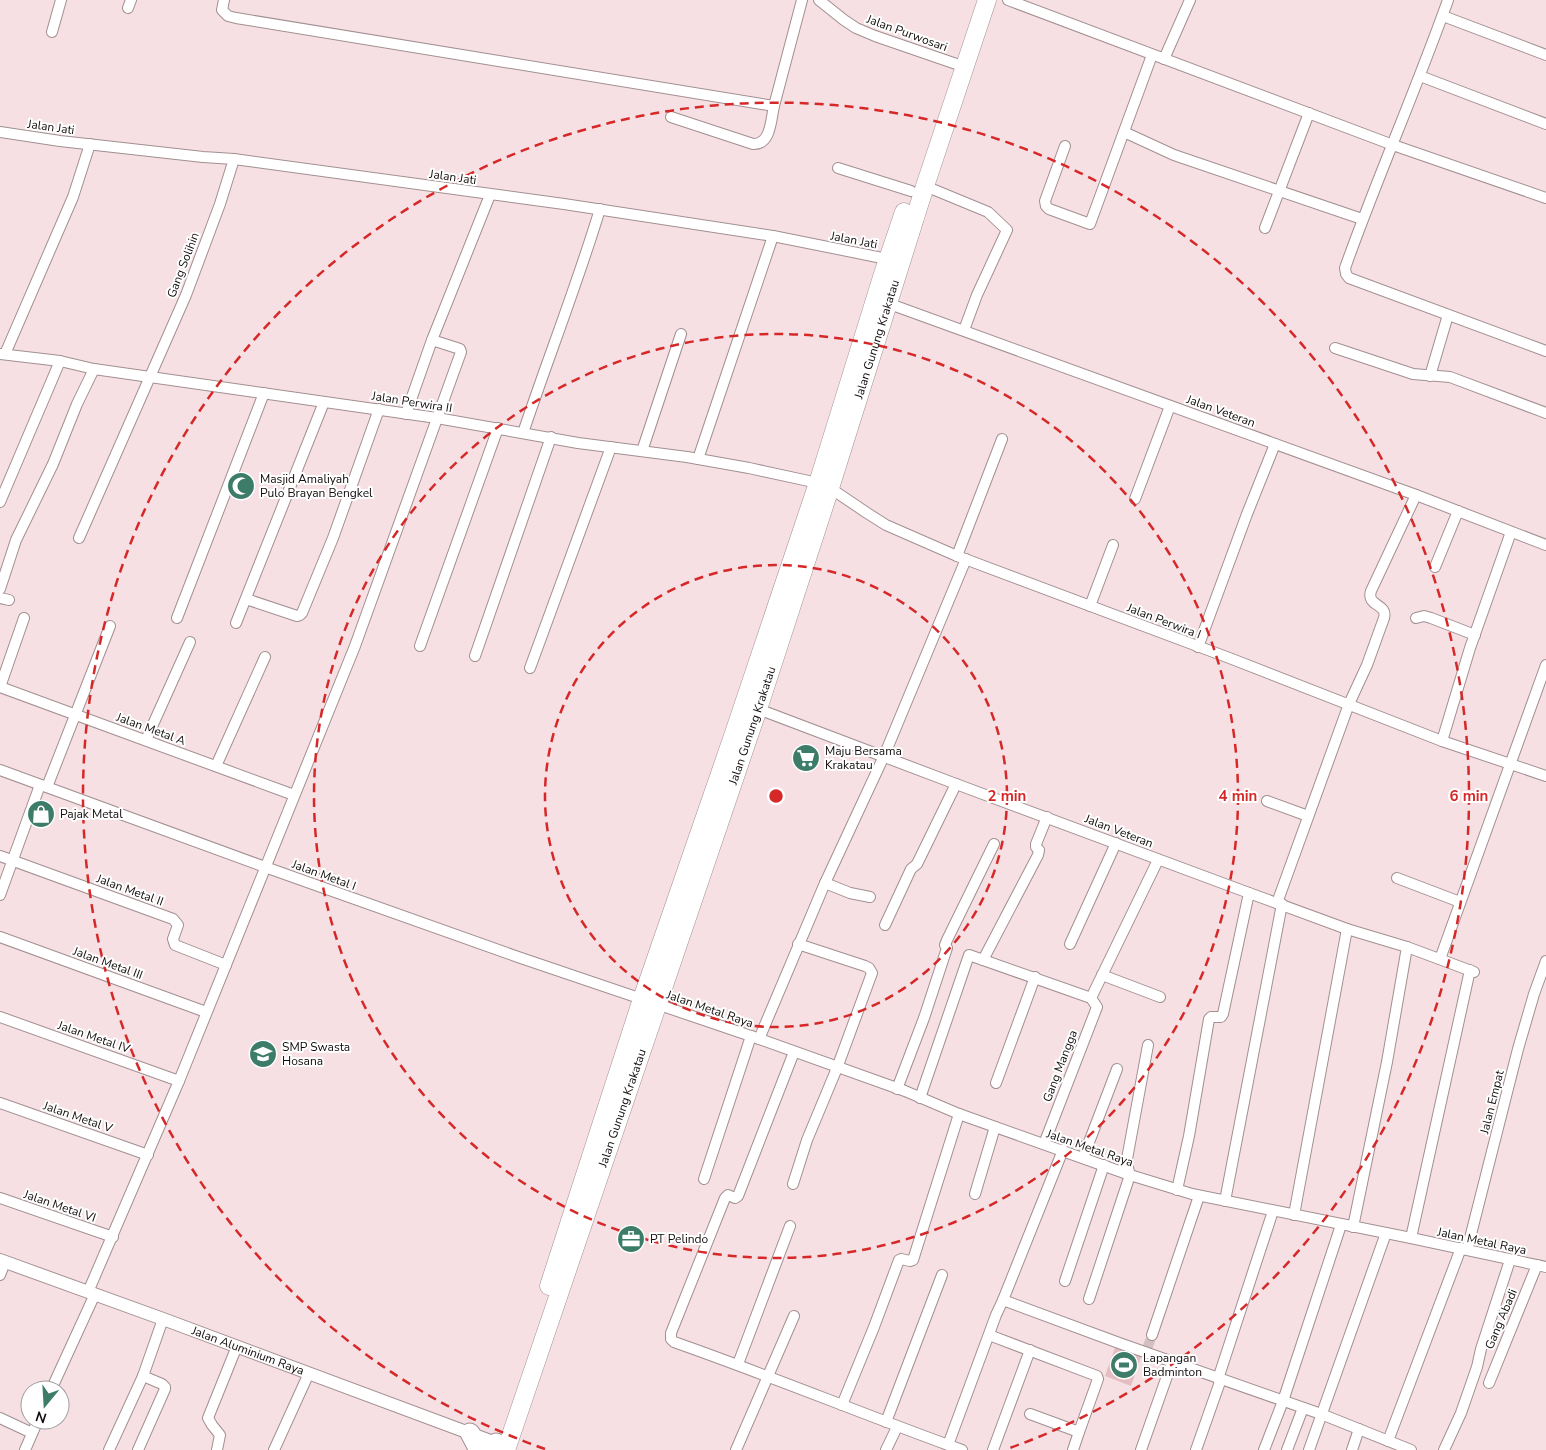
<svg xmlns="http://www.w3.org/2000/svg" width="1546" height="1450" font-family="'Nunito Sans',sans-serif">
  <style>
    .green { fill: #e3bdc2 }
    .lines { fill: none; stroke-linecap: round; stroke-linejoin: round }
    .minor-tunnel { stroke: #d4c0c3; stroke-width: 10; stroke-dasharray: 10 5; stroke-linecap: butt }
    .minor-casing { stroke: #a28f91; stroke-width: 12 }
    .tertiary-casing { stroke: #a28f91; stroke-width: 14 }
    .trunk-casing { stroke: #a28f91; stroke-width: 19 }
    .motorway-casing { stroke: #a28f91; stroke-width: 21 }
    .minor { stroke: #fff; stroke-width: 10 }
    .tertiary { stroke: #fff; stroke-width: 12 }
    .trunk { stroke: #fff; stroke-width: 18 }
    .motorway { stroke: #fff; stroke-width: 19 }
    .ring { fill: none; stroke: #d62828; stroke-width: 2.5; stroke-dasharray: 9 6 }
    .labels { text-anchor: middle; stroke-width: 4; stroke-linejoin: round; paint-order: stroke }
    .street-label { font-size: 12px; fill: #120c0c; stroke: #fff }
    .poi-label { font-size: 12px; fill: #120c0c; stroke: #fff; text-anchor: start }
    .centre { fill: #d62828; stroke: #fff; stroke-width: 2.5 }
    .ring-label { font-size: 15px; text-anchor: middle; font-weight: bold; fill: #d62828; stroke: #fff; stroke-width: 4; stroke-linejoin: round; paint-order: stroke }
  </style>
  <rect width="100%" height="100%" fill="#f6e0e3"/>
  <!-- green -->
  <path class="green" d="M1116 1345 1142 1354 1131 1386 1105 1376Z"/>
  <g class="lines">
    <!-- minor-tunnel -->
    <path class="minor-tunnel" d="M1147 1349 1152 1335"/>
    <!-- minor casing -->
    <g class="minor-casing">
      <g id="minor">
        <path d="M224 0 222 10 228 16 236 18 774 106 802 0"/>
        <path d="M819 0 844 20 856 28 875 36 965 67"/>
        <path d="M1008 0 1393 145 1546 198"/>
        <path d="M1448 0C1416 90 1377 178 1345 268L1346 274 1349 278 1546 351"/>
        <path d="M128 8 131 0"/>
        <path d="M1443 16 1546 55"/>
        <path d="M52 32 61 0"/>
        <path d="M1164 59 1190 0"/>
        <path d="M1420 76 1546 124"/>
        <path d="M671 117 753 144C771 145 771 119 774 106"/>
        <path d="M0 132 60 141 203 157 234 159 564 204 773 236 892 260"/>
        <path d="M1124 132 1174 155 1362 219"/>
        <path d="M1065 146 1045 201 1046 206 1049 209 1090 224 1152 55"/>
        <path d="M838 168 911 191"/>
        <path d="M925 186 988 212 1007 230 977 295 964 330"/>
        <path d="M1265 228 1309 113"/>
        <path d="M887 303 1416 495 1546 545"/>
        <path d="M1335 348 1413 374 1450 377 1546 413"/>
        <path d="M0 354 60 361 94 369 437 418 578 443 687 457 749 468 818 483 830 488 867 513 886 525 957 556 1232 659 1442 741 1546 776"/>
        <path d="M5 354 73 197 90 144"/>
        <path d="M1430 376 1448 315"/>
        <path d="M406 414 432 340 490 195"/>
        <path d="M523 433C548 358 577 285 600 209"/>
        <path d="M642 451 681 334"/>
        <path d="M698 459 773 236"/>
        <path d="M1135 499 1170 406"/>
        <path d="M0 502 60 361"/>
        <path d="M79 538 186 295 220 204 234 159"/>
        <path d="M957 556 1002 439"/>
        <path d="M1435 567 1458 511"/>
        <path d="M0 589 16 540 53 464 77 404 94 369"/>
        <path d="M0 598 9 600"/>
        <path d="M246 599 297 616 300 615 302 613 333 538 379 409"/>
        <path d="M1090 606 1113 545"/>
        <path d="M177 618 264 393"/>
        <path d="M1416 618 1424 616 1431 618 1475 635"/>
        <path d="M236 623 324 402"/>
        <path d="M420 646 498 428"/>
        <path d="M1198 647 1247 514 1275 444"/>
        <path d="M475 656 551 437"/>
        <path d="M530 668 611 447"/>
        <path d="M0 687 294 795"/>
        <path d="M0 687 24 618"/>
        <path d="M758 709 956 784 1249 893 1347 929 1407 947 1474 972"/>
        <path d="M146 740 190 642"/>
        <path d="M1442 741 1470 648 1511 532"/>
        <path d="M216 766 265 657"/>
        <path d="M0 770 265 867 518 957 751 1036 905 1091 959 1114 1130 1175 1192 1194 1411 1238 1546 1267"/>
        <path d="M47 787 110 626"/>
        <path d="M1267 801 1308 816"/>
        <path d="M0 856 173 919 178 925 173 939 175 945 226 965"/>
        <path d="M1397 878 1460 902"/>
        <path d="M825 883 850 893 870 897"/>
        <path d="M0 895 40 785"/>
        <path d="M1277 903 1349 704 1367 665 1384 618C1388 603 1366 607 1371 591L1416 495"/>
        <path d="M885 925 911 869 917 864 956 784"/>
        <path d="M0 937 206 1012"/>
        <path d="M1070 944 1116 843"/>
        <path d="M1440 959 1546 665"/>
        <path d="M983 960 1038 855 1039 850 1036 847V844L1047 817"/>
        <path d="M1102 975 1160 997"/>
        <path d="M1091 998 1158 860"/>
        <path d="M0 1017 179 1081"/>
        <path d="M759 1039 825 883 884 756 966 559"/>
        <path d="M794 1052 738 1196 735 1198 728 1195 725 1198 671 1333V1339L674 1342C771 1376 865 1415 962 1450"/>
        <path d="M996 1083 1035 977"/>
        <path d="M897 1089 924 1018 947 948 945 945 947 940 994 844"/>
        <path d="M920 1098 969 955 1091 998"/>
        <path d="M0 1103 148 1155"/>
        <path d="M1044 1144 1097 1007 1091 998"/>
        <path d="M1083 1158 1117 1069"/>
        <path d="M704 1179 751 1036"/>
        <path d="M793 1184 807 1140 837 1068 872 973 869 968 865 966 798 944"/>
        <path d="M1177 1190 1189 1136 1209 1019 1211 1017H1221L1223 1014 1249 893"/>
        <path d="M975 1194 995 1127"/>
        <path d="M0 1198 113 1237"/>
        <path d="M1225 1201 1282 904"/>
        <path d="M1294 1215 1347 929"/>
        <path d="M1353 1227 1387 1062 1407 947"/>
        <path d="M1411 1238 1470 970"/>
        <path d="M1467 1250 1518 1049 1534 994 1546 961"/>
        <path d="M0 1275 5 1262"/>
        <path d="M1065 1281 1104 1165"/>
        <path d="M88 1292 179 1081 355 646 461 352 460 349 432 340"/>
        <path d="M1089 1299 1130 1175 1127 1165V1159L1148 1045"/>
        <path d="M1003 1300 1119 1343 1321 1414 1411 1450"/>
        <path d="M989 1335 1097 1376 1098 1379 1079 1432 1030 1414"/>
        <path d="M1152 1335 1199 1196"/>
        <path d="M738 1364 790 1226"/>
        <path d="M1218 1379 1273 1211"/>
        <path d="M1489 1383 1537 1265"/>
        <path d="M51 1390 95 1294"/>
        <path d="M842 1405 874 1327 899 1260 901 1259 910 1261 913 1260 959 1114"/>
        <path d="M0 1418 32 1433"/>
        <path d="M886 1422 942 1275"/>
        <path d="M1388 1441 1461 1248"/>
        <path d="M948 1445 996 1315 1003 1300 1063 1150"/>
        <path d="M25 1450 38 1420"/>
        <path d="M109 1450 143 1376"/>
        <path d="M138 1450 165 1389V1387L162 1384 143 1376 163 1319"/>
        <path d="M217 1450 220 1435 212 1425 208 1418 237 1346"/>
        <path d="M274 1450 309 1373"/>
        <path d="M736 1450 794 1316"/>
        <path d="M886 1450 897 1427"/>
        <path d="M993 1450 1030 1350"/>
        <path d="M1073 1450 1079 1432"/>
        <path d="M1141 1450 1172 1362"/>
        <path d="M1196 1450 1221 1379"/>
        <path d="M1264 1450 1283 1401 1341 1225"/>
        <path d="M1287 1450 1303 1408"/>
        <path d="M1309 1450 1386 1233"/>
        <path d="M1352 1450 1359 1429"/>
        <path d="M1444 1450 1461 1413 1477 1367 1481 1349 1510 1260"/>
      </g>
    </g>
    <!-- tertiary casing -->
    <g class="tertiary-casing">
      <g id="tertiary">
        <path id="s1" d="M0 1260 163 1319 496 1443"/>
      </g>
    </g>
    <!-- trunk casing -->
    <g class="trunk-casing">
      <g id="trunk">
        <path d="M549 1286 642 999 733 736 818 483 883 274 904 212"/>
        <path id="s2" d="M507 1447 758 709 830 488 925 186 987 0"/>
      </g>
    </g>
    <!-- motorway casing -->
    <g class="motorway-casing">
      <g id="motorway">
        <path d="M470 1433 479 1450"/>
        <path d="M493 1450 496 1443"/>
      </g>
    </g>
    <!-- minor -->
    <use href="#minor" class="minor"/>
    <!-- tertiary -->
    <use href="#tertiary" class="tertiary"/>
    <!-- trunk -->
    <use href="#trunk" class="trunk"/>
    <!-- motorway -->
    <use href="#motorway" class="motorway"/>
  </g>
  <!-- distance rings -->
  <g class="ring">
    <circle cx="776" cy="796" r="231"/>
    <circle cx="776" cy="796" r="462"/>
    <path d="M545 1449A693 693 0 1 1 1007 1449"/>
  </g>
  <!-- icons -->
  <defs>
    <g id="mosque-disc" transform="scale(1.4375)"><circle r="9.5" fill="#3d7c69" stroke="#fff"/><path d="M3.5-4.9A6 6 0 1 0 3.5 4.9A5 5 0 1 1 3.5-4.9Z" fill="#fff"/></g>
    <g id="supermarket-disc" transform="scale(1.4375)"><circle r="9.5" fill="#3d7c69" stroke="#fff"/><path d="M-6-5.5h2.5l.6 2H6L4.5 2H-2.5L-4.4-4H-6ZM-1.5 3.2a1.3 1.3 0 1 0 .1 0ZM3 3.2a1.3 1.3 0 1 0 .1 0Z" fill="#fff"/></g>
    <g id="shop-disc" transform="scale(1.4375)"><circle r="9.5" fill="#3d7c69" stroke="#fff"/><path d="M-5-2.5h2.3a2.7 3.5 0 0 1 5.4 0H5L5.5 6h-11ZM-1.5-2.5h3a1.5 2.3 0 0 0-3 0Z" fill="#fff"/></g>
    <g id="school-disc" transform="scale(1.4375)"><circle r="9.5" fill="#3d7c69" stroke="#fff"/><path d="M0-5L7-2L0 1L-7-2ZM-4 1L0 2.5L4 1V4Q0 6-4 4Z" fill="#fff"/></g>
    <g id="office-disc" transform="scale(1.4375)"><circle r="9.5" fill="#3d7c69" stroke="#fff"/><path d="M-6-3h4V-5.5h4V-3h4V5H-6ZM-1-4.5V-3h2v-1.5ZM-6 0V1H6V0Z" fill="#fff"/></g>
    <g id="stadium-disc" transform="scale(1.4375)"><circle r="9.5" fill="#3d7c69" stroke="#fff"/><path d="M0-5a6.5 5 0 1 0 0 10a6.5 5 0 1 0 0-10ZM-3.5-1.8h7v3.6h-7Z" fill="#fff"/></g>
  </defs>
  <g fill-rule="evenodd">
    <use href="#mosque-disc" x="241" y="486"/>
    <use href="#supermarket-disc" x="806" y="758"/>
    <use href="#shop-disc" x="41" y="814"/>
    <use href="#school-disc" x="263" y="1054"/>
    <use href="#office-disc" x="631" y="1239"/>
    <use href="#stadium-disc" x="1124" y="1365"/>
  </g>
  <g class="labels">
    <!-- street labels -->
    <g class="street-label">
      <text transform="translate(907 33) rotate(20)" y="4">Jalan Purwosari</text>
      <text transform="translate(51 127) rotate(8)" y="4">Jalan Jati</text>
      <text transform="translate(453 177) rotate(8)" y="4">Jalan Jati</text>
      <text transform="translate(854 240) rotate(11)" y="4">Jalan Jati</text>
      <text transform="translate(183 265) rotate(-69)" y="4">Gang Solihin</text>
      <text dy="4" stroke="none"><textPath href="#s2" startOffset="1168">Jalan Gunung Krakatau</textPath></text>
      <text transform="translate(412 402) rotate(9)" y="4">Jalan Perwira II</text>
      <text transform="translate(1221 411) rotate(20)" y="4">Jalan Veteran</text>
      <text transform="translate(1164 621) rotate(21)" y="4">Jalan Perwira I</text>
      <text dy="4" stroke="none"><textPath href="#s2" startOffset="762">Jalan Gunung Krakatau</textPath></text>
      <text transform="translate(151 729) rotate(20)" y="4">Jalan Metal A</text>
      <text transform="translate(1119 831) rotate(21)" y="4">Jalan Veteran</text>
      <text transform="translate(324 875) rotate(20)" y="4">Jalan Metal I</text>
      <text transform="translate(130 890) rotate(20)" y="4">Jalan Metal II</text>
      <text transform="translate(108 963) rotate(20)" y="4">Jalan Metal III</text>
      <text transform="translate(710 1009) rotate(19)" y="4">Jalan Metal Raya</text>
      <text transform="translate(94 1037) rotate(19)" y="4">Jalan Metal IV</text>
      <text transform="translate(1060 1066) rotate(-69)" y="4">Gang Mangga</text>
      <text transform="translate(1492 1102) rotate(-76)" y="4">Jalan Empat</text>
      <text dy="4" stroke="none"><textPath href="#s2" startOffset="358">Jalan Gunung Krakatau</textPath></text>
      <text transform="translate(78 1117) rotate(19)" y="4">Jalan Metal V</text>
      <text transform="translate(1090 1148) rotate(19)" y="4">Jalan Metal Raya</text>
      <text transform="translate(60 1206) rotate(19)" y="4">Jalan Metal VI</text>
      <text transform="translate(1482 1241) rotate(12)" y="4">Jalan Metal Raya</text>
      <text transform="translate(1501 1319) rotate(-67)" y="4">Gang Abadi</text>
      <text dy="4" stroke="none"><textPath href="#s1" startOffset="264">Jalan Aluminium Raya</textPath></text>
    </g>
    <!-- poi labels -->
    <g class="poi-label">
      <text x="260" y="483">Masjid Amaliyah<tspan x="260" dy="14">Pulo Brayan Bengkel</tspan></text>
      <text x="825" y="755">Maju Bersama<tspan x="825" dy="14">Krakatau</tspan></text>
      <text x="60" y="818">Pajak Metal</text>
      <text x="282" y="1051">SMP Swasta<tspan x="282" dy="14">Hosana</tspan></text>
      <text x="650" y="1243">PT Pelindo</text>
      <text x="1143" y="1362">Lapangan<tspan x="1143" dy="14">Badminton</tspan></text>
    </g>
  </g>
  <circle cx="776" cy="796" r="8" class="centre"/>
  <g class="ring-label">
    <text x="1007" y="801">2 min</text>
    <text x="1238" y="801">4 min</text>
    <text x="1469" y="801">6 min</text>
  </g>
  <!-- north arrow -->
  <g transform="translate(45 1405) rotate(198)"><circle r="24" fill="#ffffff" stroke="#a09e9e"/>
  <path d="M0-4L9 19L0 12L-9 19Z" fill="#3d7c69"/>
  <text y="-8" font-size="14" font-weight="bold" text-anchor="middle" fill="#120c0c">N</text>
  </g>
</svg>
